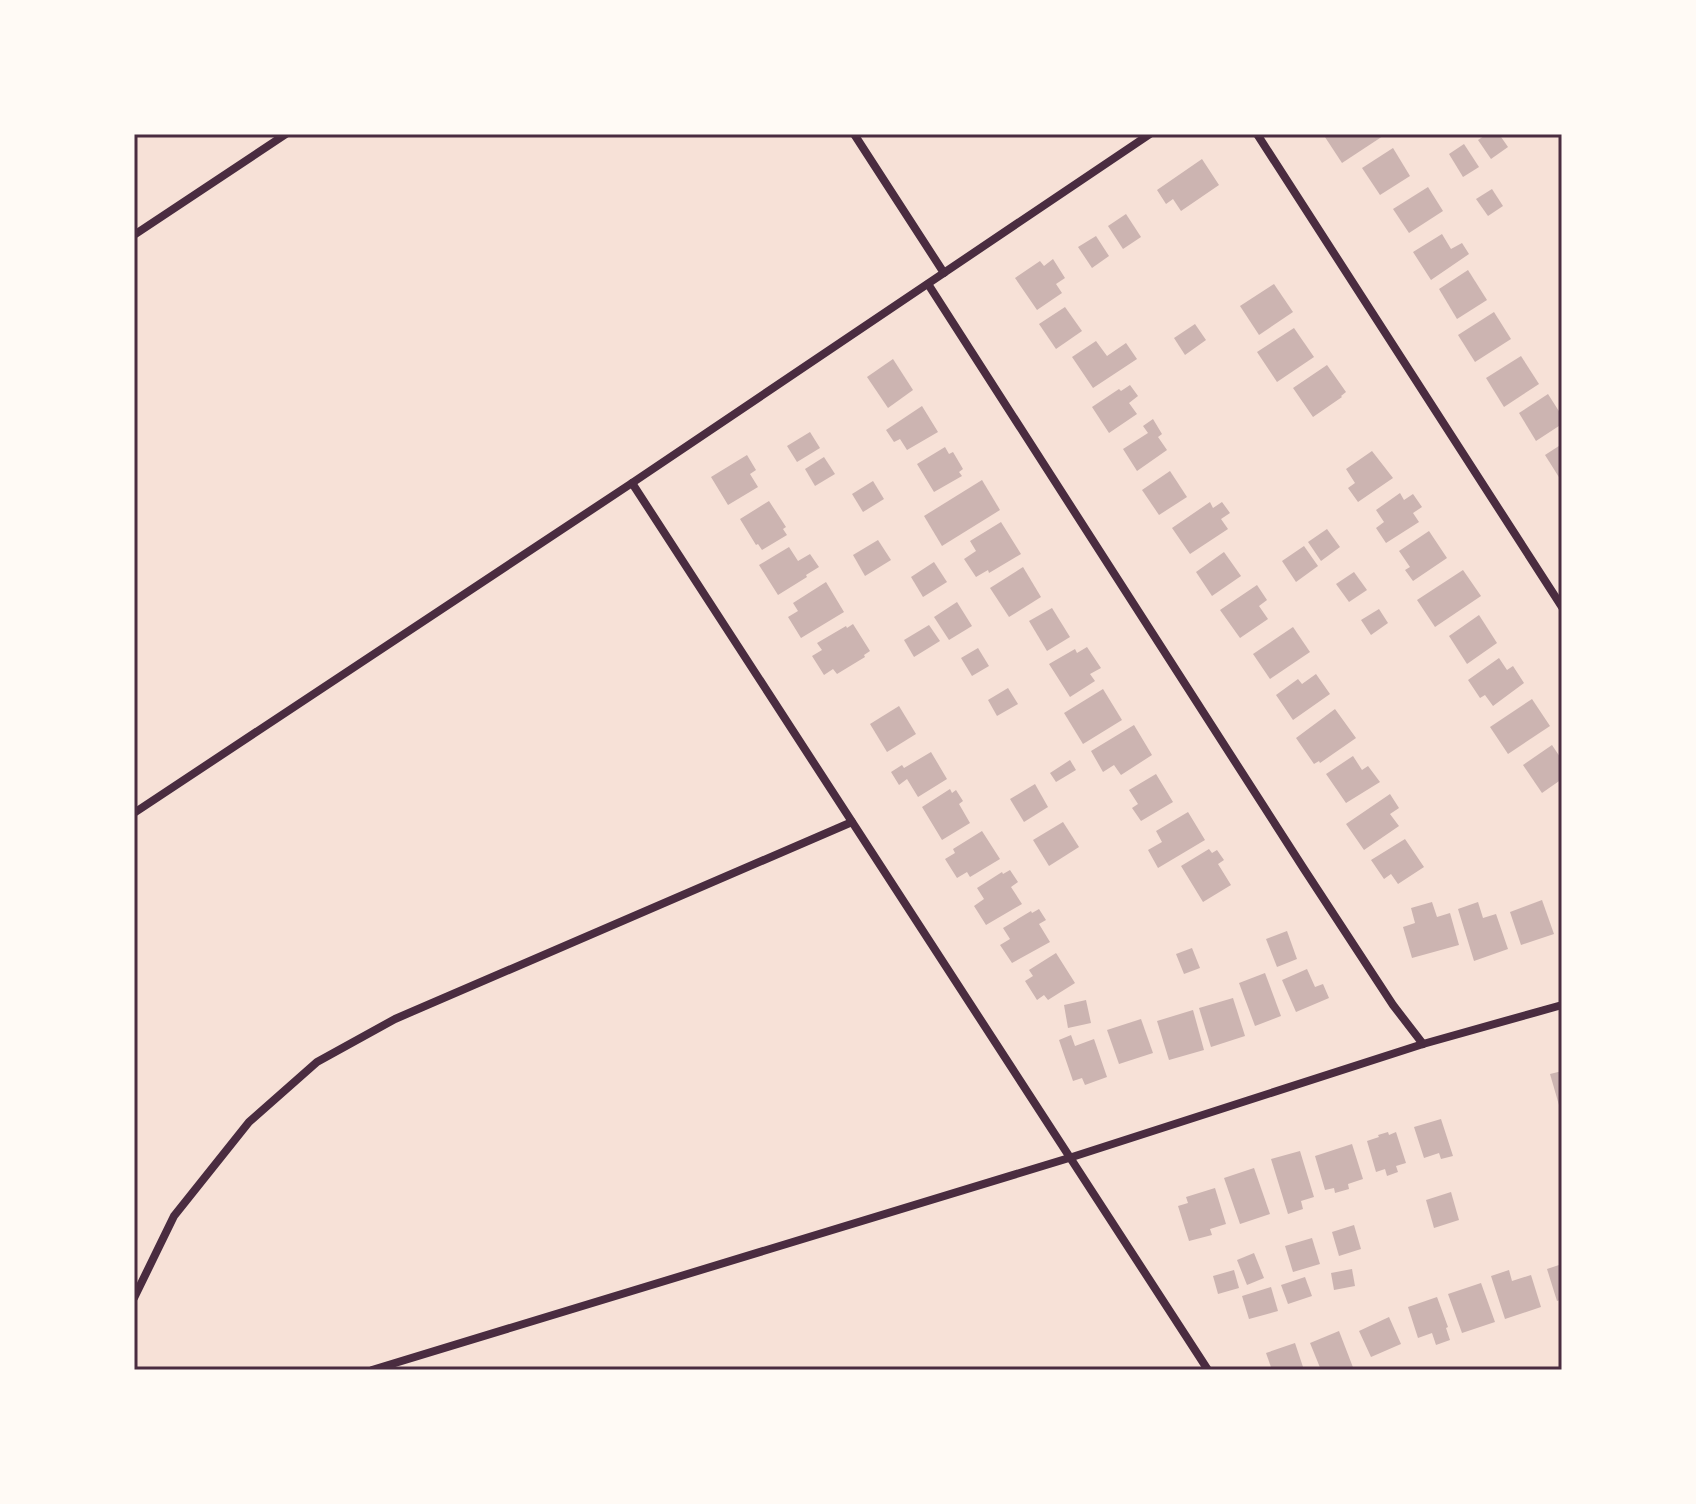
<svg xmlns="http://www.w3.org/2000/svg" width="1696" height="1504" font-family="'Times New Roman',serif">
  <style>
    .building { fill: #ccb4b1 }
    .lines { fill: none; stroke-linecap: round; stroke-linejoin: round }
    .minor { stroke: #4a2c40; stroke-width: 8 }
    .neatline { fill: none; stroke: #4a2c40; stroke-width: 3 }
  </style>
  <rect width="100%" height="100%" fill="#f7e1d7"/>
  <!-- building -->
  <g class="building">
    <path d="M1323 134H1382L1383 136 1342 163Z"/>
    <path d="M1487 134H1499L1508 147 1491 159 1478 140Z"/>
    <path d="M1464 144 1479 167 1463 177 1449 154Z"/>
    <path d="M1393 148 1410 176 1380 195 1362 168Z"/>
    <path d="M1202 159 1219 185 1181 211 1173 199 1166 204 1157 190Z"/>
    <path d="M1428 187 1443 211 1409 233 1393 209Z"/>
    <path d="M1492 189 1503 206 1488 216 1476 199Z"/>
    <path d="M1126 214 1141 237 1123 249 1108 226Z"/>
    <path d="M1442 234 1451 249 1462 243 1469 254 1431 280 1413 252Z"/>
    <path d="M1096 236 1109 256 1092 268 1078 247Z"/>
    <path d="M1053 259 1065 278 1056 284 1062 293 1037 310 1015 278 1040 261 1044 266Z"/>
    <path d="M1468 270 1487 300 1457 319 1439 289Z"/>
    <path d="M1274 284 1293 312 1259 335 1240 306Z"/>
    <path d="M1065 307 1082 331 1056 349 1039 324Z"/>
    <path d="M1494 312 1511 339 1475 362 1458 335Z"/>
    <path d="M1195 324 1206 340 1185 355 1174 338Z"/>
    <path d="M1294 328 1314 357 1277 382 1257 352Z"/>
    <path d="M1096 341 1107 356 1126 343 1137 359 1093 388 1072 357Z"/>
    <path d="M1521 356 1539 384 1504 407 1486 378Z"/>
    <path d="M893 359 913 390 888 408 867 377Z"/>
    <path d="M1327 365 1346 392 1341 396 1342 397 1313 417 1293 388Z"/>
    <path d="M1130 385 1138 396 1129 403 1137 414 1109 433 1092 407 1119 389 1121 391Z"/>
    <path d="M1548 394 1562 416V424L1536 441 1519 413Z"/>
    <path d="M922 406 938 432 907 450 900 439 894 442 886 430Z"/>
    <path d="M1153 419 1162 434 1158 437 1167 450 1137 471 1123 449 1148 433 1143 426Z"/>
    <path d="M810 432 820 448 797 462 787 446Z"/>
    <path d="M1562 444V482L1545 455Z"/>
    <path d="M945 447 949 454 953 452 963 469 959 472 962 476 934 492 917 464Z"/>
    <path d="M1372 451 1393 478 1358 502 1348 488 1355 483 1346 469Z"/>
    <path d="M747 455 756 470 750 474 758 487 728 505 711 477Z"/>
    <path d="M824 457 835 474 815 486 805 469Z"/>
    <path d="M1170 471 1187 497 1159 515 1142 490Z"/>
    <path d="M982 480 1000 510 942 546 924 516Z"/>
    <path d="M873 481 884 499 863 512 852 494Z"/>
    <path d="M1400 493 1404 500 1413 494 1422 507 1413 513 1419 522 1386 543 1376 528 1384 522 1376 510Z"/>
    <path d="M769 501 786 527 783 529 787 535 762 550 758 544 756 545 740 519Z"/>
    <path d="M1210 502 1213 508 1222 502 1230 513 1221 519 1228 529 1190 554 1172 528Z"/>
    <path d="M1001 522 1021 554 989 573 988 570 976 577 964 559 976 551 970 541Z"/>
    <path d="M1327 529 1340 547 1321 561 1308 542Z"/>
    <path d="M1429 531 1447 558 1413 581 1405 570 1410 567 1399 551Z"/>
    <path d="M878 540 891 560 865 576 853 555Z"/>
    <path d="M1304 546 1318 566 1296 582 1282 561Z"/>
    <path d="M789 547 798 561 810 554 819 567 806 575 807 577 778 595 759 565Z"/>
    <path d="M1224 552 1241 576 1212 596 1196 572Z"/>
    <path d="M934 562 947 582 923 597 911 577Z"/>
    <path d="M1023 567 1041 597 1009 617 990 588Z"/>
    <path d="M1463 570 1481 596 1435 627 1417 600Z"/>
    <path d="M1354 572 1367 590 1349 602 1336 584Z"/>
    <path d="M826 582 844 612 801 638 788 617 798 611 793 603Z"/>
    <path d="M1257 585 1267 600 1259 606 1268 619 1240 638 1220 610Z"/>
    <path d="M957 602 972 626 949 640 934 617Z"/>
    <path d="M1052 608 1070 637 1047 651 1029 621Z"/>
    <path d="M1379 609 1388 623 1371 635 1361 620Z"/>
    <path d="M1479 615 1497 643 1467 664 1449 636Z"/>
    <path d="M853 624 870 651 864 655 865 657 837 674 833 669 824 675 812 656 822 650 817 643 846 626 847 628Z"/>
    <path d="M929 625 940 641 914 657 904 640Z"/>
    <path d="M1293 627 1310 652 1270 679 1253 654Z"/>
    <path d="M1087 647 1101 668 1090 674 1095 681 1070 697 1049 664 1075 649 1077 653Z"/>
    <path d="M978 648 989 666 972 676 961 658Z"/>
    <path d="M1499 658 1507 670 1513 666 1524 683 1493 706 1485 695 1480 698 1468 680Z"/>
    <path d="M1316 674 1330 694 1293 720 1276 695 1298 679 1302 684Z"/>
    <path d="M1008 688 1018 704 997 716 988 700Z"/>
    <path d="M1103 689 1122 720 1083 744 1064 713Z"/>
    <path d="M1532 699 1550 726 1508 754 1490 727Z"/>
    <path d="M899 706 916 734 887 752 870 724Z"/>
    <path d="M1335 709 1356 738 1320 763 1319 761 1314 764 1296 738Z"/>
    <path d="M1134 725 1152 755 1121 775 1114 765 1103 772 1091 751Z"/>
    <path d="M1552 745 1562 760V779L1542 793 1523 765Z"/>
    <path d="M931 752 947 779 918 797 907 779 899 785 891 772 902 765 904 768Z"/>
    <path d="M1353 756 1362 770 1368 766 1380 782 1346 803 1326 774Z"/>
    <path d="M1070 760 1076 770 1056 782 1050 773Z"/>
    <path d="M1156 774 1173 802 1141 821 1132 808 1138 804 1129 790Z"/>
    <path d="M1035 784 1048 807 1024 822 1010 799Z"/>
    <path d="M950 789 952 793 956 790 963 801 959 804 970 823 942 840 922 807Z"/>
    <path d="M1390 794 1399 808 1390 814 1399 826 1364 850 1346 824Z"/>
    <path d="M1188 812 1205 840 1158 868 1148 850 1162 842 1156 831Z"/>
    <path d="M1063 822 1079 847 1049 866 1033 840Z"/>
    <path d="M982 831 1000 859 970 877 967 872 957 878 945 859 955 853 953 849Z"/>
    <path d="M1405 839 1424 867 1398 884 1391 874 1384 879 1371 860Z"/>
    <path d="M1209 849 1212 853 1217 850 1224 860 1218 864 1231 885 1203 902 1181 866Z"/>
    <path d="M1010 870 1018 882 1011 887 1022 904 986 925 974 906 984 899 977 888 1002 872 1003 874Z"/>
    <path d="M1542 900 1554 934 1521 945 1510 912Z"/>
    <path d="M1432 902 1437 917 1450 913 1459 945 1412 958 1403 927 1415 923 1411 908Z"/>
    <path d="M1478 902 1483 918 1496 914 1508 949 1474 961 1458 909Z"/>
    <path d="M1039 909 1046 920 1039 924 1050 942 1012 963 1000 945 1010 939 1003 928 1031 911 1032 913Z"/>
    <path d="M1287 931 1297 959 1277 967 1266 939Z"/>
    <path d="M1192 948 1200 968 1184 974 1176 954Z"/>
    <path d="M1056 953 1075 983 1048 1000 1044 995 1037 1000 1025 981 1033 976 1029 970Z"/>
    <path d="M1307 969 1315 987 1323 984 1329 998 1296 1012 1282 980Z"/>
    <path d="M1265 973 1281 1016 1255 1026 1239 983Z"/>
    <path d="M1233 998 1245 1036 1211 1047 1199 1008Z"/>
    <path d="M1086 1000 1091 1023 1068 1028 1064 1005Z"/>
    <path d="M1193 1010 1204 1050 1169 1060 1157 1021Z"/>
    <path d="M1141 1019 1153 1053 1119 1064 1107 1030Z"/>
    <path d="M1071 1035 1075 1046 1094 1039 1107 1077 1085 1085 1082 1078 1073 1081 1059 1040Z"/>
    <path d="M1562 1071V1112H1561L1550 1074Z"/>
    <path d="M1441 1119 1453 1156 1441 1159 1439 1153 1424 1158 1414 1127Z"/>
    <path d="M1388 1132 1389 1135 1396 1132 1406 1163 1396 1166 1398 1172 1387 1176 1385 1169 1376 1172 1367 1141 1379 1137 1378 1135Z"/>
    <path d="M1352 1144 1363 1179 1348 1184 1349 1189 1335 1193 1334 1188 1325 1190 1315 1156Z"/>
    <path d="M1300 1151 1314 1197 1301 1201 1303 1209 1288 1214 1271 1159Z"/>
    <path d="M1254 1168 1270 1214 1240 1224 1224 1178Z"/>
    <path d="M1215 1188 1226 1224 1210 1229 1212 1235 1189 1241 1178 1206 1188 1203 1186 1197Z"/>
    <path d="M1451 1192 1459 1220 1434 1228 1426 1200Z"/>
    <path d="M1354 1225 1361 1249 1339 1256 1332 1232Z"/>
    <path d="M1312 1238 1320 1264 1293 1272 1285 1246Z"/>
    <path d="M1254 1253 1264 1278 1247 1285 1237 1260Z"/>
    <path d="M1562 1264V1299L1557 1301 1547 1269Z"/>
    <path d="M1352 1269 1355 1286 1334 1290 1331 1273Z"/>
    <path d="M1234 1270 1239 1288 1218 1294 1213 1276Z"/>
    <path d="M1509 1270 1512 1281 1531 1275 1541 1307 1505 1319 1491 1276Z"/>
    <path d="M1305 1277 1312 1296 1288 1304 1281 1285Z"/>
    <path d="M1481 1283 1495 1322 1462 1333 1448 1294Z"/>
    <path d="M1271 1287 1278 1311 1249 1319 1242 1296Z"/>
    <path d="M1437 1297 1448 1327 1446 1328 1450 1340 1436 1345 1432 1333 1418 1338 1408 1307Z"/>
    <path d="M1389 1317 1401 1344 1371 1357 1359 1331Z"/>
    <path d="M1339 1331 1354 1370H1321L1310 1343Z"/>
    <path d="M1295 1343 1304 1370H1272L1266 1353Z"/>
  </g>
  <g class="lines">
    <!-- minor -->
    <g class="minor">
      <path d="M854 134 944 273"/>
      <path d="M1257 134 1562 607"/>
      <path d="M134 235 286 134"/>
      <path d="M928 284 1304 869 1393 1005 1423 1044"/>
      <path d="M632 483 1208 1370"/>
      <path d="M134 813 632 483 1150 134"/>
      <path d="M134 1298 174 1216 249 1122 317 1062 395 1019 852 822"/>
      <path d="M372 1370 1069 1158 1423 1044 1562 1005"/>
    </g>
  </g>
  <!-- border -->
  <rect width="1696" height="1504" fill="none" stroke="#fffaf5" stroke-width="272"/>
  <rect x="136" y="136" width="1424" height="1232" class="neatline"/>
</svg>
